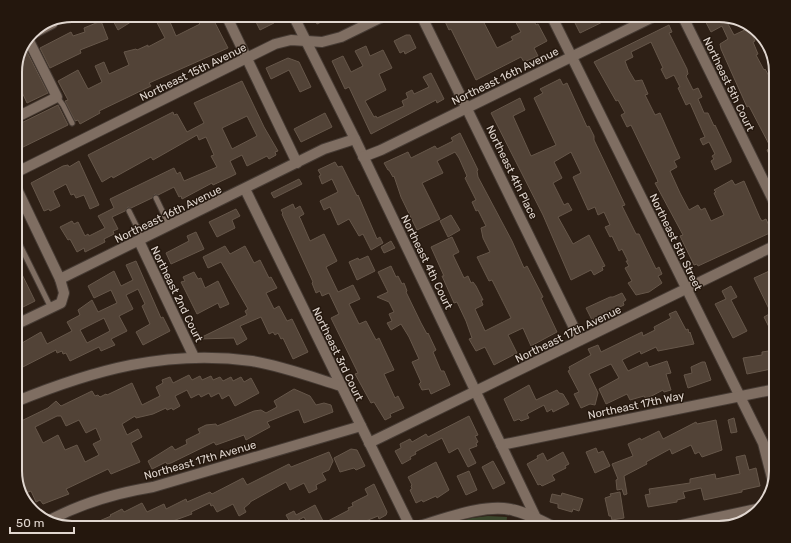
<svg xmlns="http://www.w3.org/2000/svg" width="791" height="543" font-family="Rubik,sans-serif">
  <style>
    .green { fill: #39442a }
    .building { fill: #524337; stroke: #66574a; fill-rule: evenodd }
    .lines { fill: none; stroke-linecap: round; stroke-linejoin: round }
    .service-casing { stroke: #463b34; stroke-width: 7 }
    .minor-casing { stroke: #463b34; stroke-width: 12 }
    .tertiary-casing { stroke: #463b34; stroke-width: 13 }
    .service { stroke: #7f6e62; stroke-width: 5 }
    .minor { stroke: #7f6e62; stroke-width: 10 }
    .tertiary { stroke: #7f6e62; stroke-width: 11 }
    .labels { text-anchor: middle; stroke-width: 3; stroke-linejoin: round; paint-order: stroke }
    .street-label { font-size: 11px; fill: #e0d6cf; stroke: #24170d }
    .rim { fill: none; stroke: #e0d6cf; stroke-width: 2 }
  </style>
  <rect width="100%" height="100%" fill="#2e2016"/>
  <!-- green -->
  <path class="green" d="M488 516 507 517 506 528H435L472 518Z"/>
  <!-- building -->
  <g class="building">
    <path d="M110 15H142L118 30Z"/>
    <path d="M153 15H167L176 36 200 24 198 22 211 15 228 48 149 83 151 86 99 111 100 113 80 124 78 120 75 121 65 101 68 100 58 81 78 70 88 89 102 82 95 66 104 62 109 74 129 65 124 52 136 49 137 50 148 45V47L165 38Z"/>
    <path d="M259 15H270L274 23 260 30 255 20 260 17Z"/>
    <path d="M312 15H336L317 24Z"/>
    <path d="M442 15H480L497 48 513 40 511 37 521 32 512 15H531L536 25 538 24 547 41 534 48 538 56 524 62 521 57 476 80 451 29 449 30Z"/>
    <path d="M571 15H617L580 33Z"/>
    <path d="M702 15H719L736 20 728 24 734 35 749 28 755 41 753 42 758 54 756 55 764 70 765 69 772 81 776 79V168L767 150 771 148 749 106 747 107 721 49 720 44 728 39 722 26 711 32Z"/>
    <path d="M101 21 108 39 80 50 81 53 50 68 40 48 71 32 73 36 85 32 84 28Z"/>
    <path d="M669 25 672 32 669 33 687 69 688 74 686 76 693 90 698 88 702 97 698 99 704 113H708L714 126 715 125 731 159V162L715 170 711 161 714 159 712 156 715 154 709 142 703 145 700 139 705 137 690 103 686 105 678 88 680 87 674 75 666 79 661 69 663 68 651 42 631 52 633 57 625 61 628 69 635 81 642 80 648 94 645 95 655 115 660 113 680 158 674 161 677 167 670 171 680 193 689 210 698 205 701 210 705 208 711 221 724 215 714 193 716 192 714 190 732 180 735 185 744 181 760 218 762 221 766 219 772 232 698 266 697 264 694 265 680 236 683 235 655 183 658 182 657 179 631 125 627 127 621 115 625 113 618 100 616 101 594 62Z"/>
    <path d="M406 35H410L416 48 405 54 404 51 400 53 394 41Z"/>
    <path d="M366 46 370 56 383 50 392 68 379 74 386 90 365 101 374 117 376 116 377 118 404 106 402 101 408 98 406 93 412 90 414 94 429 87 423 77 431 73 444 99 437 103 436 100 371 134 349 87 345 89 332 61 343 56 351 72 363 66 355 51Z"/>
    <path d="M26 50 48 93 27 103 15 77V68L23 52Z"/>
    <path d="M288 58 299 62 311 87 300 92 289 70 271 79 266 68Z"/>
    <path d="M560 79 563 85 567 83 587 127 589 126 594 136V140L625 205 622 206 636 234H639L656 269 659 267 662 274 658 276 662 283 649 292 636 295 628 283 632 281 625 268 629 266 626 261H628L622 249 619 251 612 236 610 237 605 227 610 225 604 212 598 215 595 207 588 210 573 177 581 173 571 152 554 162 562 178 553 183 564 205 568 203 572 210 558 217 573 244 589 235 605 266 602 267 603 270 594 275 591 270 571 280 543 215 491 113 520 98 525 110 513 116 531 156 556 145 534 98 543 93 540 89Z"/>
    <path d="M242 81 264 127 278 151 275 152 276 155 269 159 267 156 247 166 242 155 230 161 236 174 230 177 213 185 212 183 182 199 181 196 179 197 174 187 158 195 155 194 152 198 131 208 128 207 125 211 112 217 118 229 113 231 114 234 104 239 105 242 85 252 84 248 77 252 70 239 68 240 60 227 72 221 74 224 78 222 85 236 88 234 89 236 105 228 98 216 114 208 110 199 174 168 177 174 180 172 184 181 217 167 211 156 214 155 206 137 199 140 197 135 153 160 151 157 113 178 112 176 102 182 88 155 173 112 174 115 177 114 187 132 204 123 194 103ZM247 116 257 136 232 149 222 128Z"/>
    <path d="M58 105 68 125 15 151V126Z"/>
    <path d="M325 113 332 127 301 142 294 129Z"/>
    <path d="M460 133 478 170 477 171 478 177 512 241 524 268 527 266 543 297 541 298 557 332 531 346 523 328 508 335 517 353 494 365 485 347 476 351 469 339 472 338 466 321 457 302 454 303 442 276H444L431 247 452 237 459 252 453 255 464 278 468 276 471 283 473 282 476 286 483 300H481L483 305 475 309 485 331 511 318 492 280 489 281 477 257 490 252 483 238 481 228 486 226 478 210 476 211 472 202 476 200 465 178 467 176 459 158 455 152 437 161 443 173 422 183 440 219 417 230 401 197 394 176 393 177 389 170H388L384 163 408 152 411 158 435 146 437 149 453 141 451 138Z"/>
    <path d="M79 161 99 205 90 209 84 195 76 198 74 194 71 195 66 184 53 191 60 206 50 211 49 209 44 211 31 183 63 166 68 165 69 167Z"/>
    <path d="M335 162 338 167 342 166 357 196 358 195 377 239 380 237 383 243 371 250 363 234 359 236 349 219 338 225 330 207 324 210 320 201 338 192 332 179 322 184 319 176 321 175 318 170Z"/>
    <path d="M299 179 302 184 274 198 271 193Z"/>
    <path d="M293 204 295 209 300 206 304 214 299 217 300 218 310 241 324 234 337 261 326 267 338 292 353 285 360 299 349 304 359 324 366 321 376 340 379 338 394 370 384 374 395 398 398 396 404 408 390 414 391 417 385 420 374 402 371 403 355 374 358 373 331 318 339 314 329 293 322 296 320 291 316 293 312 283 313 282 282 214 283 213 281 210Z"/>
    <path d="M236 209 240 216 232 220 235 228 217 237 209 222Z"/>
    <path d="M451 215 460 230 448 237 440 221Z"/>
    <path d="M196 232 204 249 171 264 166 253 189 241 187 236Z"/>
    <path d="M391 241 395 248 384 253 381 247Z"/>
    <path d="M225 246 230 254 245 246 254 263 260 260 269 278 271 277 277 288 266 293 274 309 279 306 287 321 292 319 308 352 293 359 283 338 281 339 278 333 275 335 273 332 269 334 261 317 240 326 247 339 237 345 234 338 198 339 247 315 245 311 248 309 221 262 208 268 203 257Z"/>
    <path d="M368 256 375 271 357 280 349 262 358 258 359 260Z"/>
    <path d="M15 260 35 301 15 311Z"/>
    <path d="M136 261 161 318 163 317 170 331 143 345 136 332 150 324 142 306 145 304 138 289 126 295 133 309 119 316 127 331 111 339 115 345 101 351 99 347 70 361 66 353 63 354 62 351 57 353 56 350 15 371V347L41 332 47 344 72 331 67 322 80 315 78 310 92 300 98 312 117 303 111 290 94 298 88 286 114 271 121 286 133 280 126 265ZM104 318 110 331 87 343 80 330Z"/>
    <path d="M391 266 396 277 398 276 402 284 404 283 407 291 406 292 421 323 427 334 428 333 436 350 433 352 441 371H444L450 385 431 394 429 389 422 390 419 384 421 382 412 362 419 359 409 337 401 324 391 330 387 323 392 321 389 314 394 312 389 302 377 297 388 292 378 272Z"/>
    <path d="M776 268V323L769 327 764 317 771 313 754 278Z"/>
    <path d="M194 272 198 279 201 278 205 288 218 281 229 304 220 308 218 303 197 314 181 282 185 281 183 277Z"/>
    <path d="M731 286 737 297 731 300 747 331 733 338 715 304 726 299 722 291Z"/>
    <path d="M622 293 626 300 623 302 624 305 592 320 586 308 610 297H613Z"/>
    <path d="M676 311 686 330 688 329 689 333 690 332 694 344 658 351 656 347 641 354 640 351 622 360 628 371 647 362 649 367 667 361 671 373 666 374 671 390 664 392 663 390 646 399 644 396 630 400 627 394 606 404 599 389 619 378 611 364 589 374 598 393 595 405 590 404 581 408 574 394 579 392 568 371 570 370 569 367 591 355 588 349 598 345 601 352 642 332 643 336 655 330 654 327 671 318 669 314Z"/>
    <path d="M775 350 776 368 747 374 743 358 762 355V352Z"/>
    <path d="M702 362H705L711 380 688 388 684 375 692 373 691 367Z"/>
    <path d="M189 375 192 380 200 376 202 380 211 376 213 380 220 377 223 381 231 377 233 381 241 377 244 382 251 378 259 393 235 406 229 395 222 399 219 393 211 397 209 393 201 397 199 394 191 398 187 390 175 396 180 406 173 410 172 408 167 410 166 408 153 414 136 418 135 416 122 424 127 435 138 429 142 437 131 443 140 462 111 474 108 469 66 489 69 494 43 504 40 500 36 502 31 491 26 493 24 489 21 490 18 483 22 481 15 467V424L48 408 56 401 61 406 92 391 95 396 98 395 100 397 106 394 107 395 132 383 142 405 160 396 156 387 163 383 162 380 170 377 173 383ZM57 416H61L66 426 79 420 86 433 96 428 101 440 93 444 99 455 85 462 77 445 65 450 58 435 43 443 35 427Z"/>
    <path d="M529 385 536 400 557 390 559 393 563 394 569 404 553 412 552 409 547 412 544 405 527 414 529 418 521 421 519 419 514 421 504 399Z"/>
    <path d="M294 389 310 396 316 405 324 403 331 405 333 412 304 423 299 410H297L267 422 270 427 246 440 244 435 216 445 214 442 171 463 167 464 166 462 152 469 148 461 172 446 175 450 187 444 186 440 200 433 198 429 206 425 216 424 217 426 254 411 261 410 266 413 277 407 274 401Z"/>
    <path d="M469 416 478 435 475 436 478 442 476 443 477 446 469 449 476 463 468 467 458 448 449 453 442 438 415 452 416 454 410 457 411 459 402 464 395 451 401 448 400 444 410 439 412 442 426 434 428 437Z"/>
    <path d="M734 418 737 432 731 433 728 420Z"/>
    <path d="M716 420 722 450 702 457 699 452 695 454 691 445 672 454 670 449 646 462 647 464 624 476 627 494 624 495 622 489 617 490 616 480 618 479 612 464 633 456 628 444 640 438 641 440 659 431 663 439 696 422 697 424Z"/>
    <path d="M596 448 598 453 603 451 610 466 595 473 586 452Z"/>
    <path d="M351 449 357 450 365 466 356 470 354 468 340 472 334 458Z"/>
    <path d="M329 452 333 461 329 470 322 473 326 480 316 485 317 489 309 493 304 483 290 490 286 482 250 502V503L244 508 246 512 239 516 233 504 217 512 213 505 211 506 210 503 191 512 192 514 170 522 171 525 165 528H83L111 516 110 515 122 509 124 512 142 503 147 512 164 504 166 509 186 499 187 502 210 492 212 494 243 478 247 485 289 464 291 467Z"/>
    <path d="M563 452 569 464 565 466 566 468 552 475 555 480 542 486 540 484 538 485 527 464 538 458 537 456 543 453 547 461Z"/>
    <path d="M745 455 749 470 756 468 760 486 742 490V492L704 500 701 488 683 492 685 498 677 500V502L648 507 645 495 650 494 649 489 690 483V479L715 474 716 479 740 474 736 457Z"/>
    <path d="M493 461 505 483 493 489 482 467Z"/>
    <path d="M436 462 449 490 437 498 436 496 423 502 422 500 416 503 410 490 412 489 411 486 412 485 408 477Z"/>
    <path d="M469 471 477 490 466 495 457 476Z"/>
    <path d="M374 484 387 512 386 515 379 519 378 516 356 525 354 521 341 528H310L304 517 291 524 286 515 294 511 296 515 315 505 324 523 349 510 348 508 353 506 352 503 368 495 365 489Z"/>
    <path d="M620 492 624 518 612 520 611 516H609L605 498 611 496 610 494Z"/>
    <path d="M562 493 583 499 579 511 573 509 572 512 558 508V504L550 502 552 494 561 496Z"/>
  </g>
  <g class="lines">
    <!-- service casing -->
    <g class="service-casing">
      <g id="service">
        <path d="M57 97 63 105 72 123"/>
        <path d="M156 198 169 225"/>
        <path d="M129 211 143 239"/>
        <path d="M15 235 51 308"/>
      </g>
    </g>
    <!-- minor casing -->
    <g class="minor-casing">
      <g id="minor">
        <path d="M226 15 297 163"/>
        <path d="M293 15 355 139 537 520"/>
        <path d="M421 15 580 340"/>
        <path d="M551 15 763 443 773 482"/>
        <path d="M682 15 776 206"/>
        <path d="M15 118 57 97 28 39"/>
        <path d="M363 157 381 150 657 15"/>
        <path d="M15 173 275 44 291 40 322 42 341 37 386 15"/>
        <path d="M15 185 60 279"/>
        <path d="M245 189 411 528"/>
        <path d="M139 241 194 357"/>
        <path d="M15 325 61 303 64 293 60 279 324 149 355 139"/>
        <path d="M15 402C93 370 168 349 252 361 282 366 312 377 341 386"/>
        <path d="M369 443 776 245"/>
        <path d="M501 445 776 389"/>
        <path d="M48 521C82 503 115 493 153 487L361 426"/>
      </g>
    </g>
    <!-- tertiary casing -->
    <g class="tertiary-casing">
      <g id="tertiary">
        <path d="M31 34 52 23"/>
        <path d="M414 528C443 520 484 503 513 510 528 513 542 522 556 528"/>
        <path d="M670 528 759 509"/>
      </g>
    </g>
    <!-- service -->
    <use href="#service" class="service"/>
    <!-- minor -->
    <use href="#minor" class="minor"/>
    <!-- tertiary -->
    <use href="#tertiary" class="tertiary"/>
  </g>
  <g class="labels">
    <!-- street labels -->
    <g class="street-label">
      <text transform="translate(193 72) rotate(-26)" y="4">Northeast 15th Avenue</text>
      <text transform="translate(505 76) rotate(-26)" y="4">Northeast 16th Avenue</text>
      <text transform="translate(729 84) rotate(64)" y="4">Northeast 5th Court</text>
      <text transform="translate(512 172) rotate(64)" y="4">Northeast 4th Place</text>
      <text transform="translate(168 214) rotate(-26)" y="4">Northeast 16th Avenue</text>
      <text transform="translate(676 242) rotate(64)" y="4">Northeast 5th Street</text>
      <text transform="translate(427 262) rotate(64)" y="4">Northeast 4th Court</text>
      <text transform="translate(177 294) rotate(64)" y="4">Northeast 2nd Court</text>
      <text transform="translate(568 334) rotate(-26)" y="4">Northeast 17th Avenue</text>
      <text transform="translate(338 354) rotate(64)" y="4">Northeast 3rd Court</text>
      <text transform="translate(636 405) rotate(-12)" y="4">Northeast 17th Way</text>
      <text transform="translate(200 460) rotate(-16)" y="4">Northeast 17th Avenue</text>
    </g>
  </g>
  <!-- crop -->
  <path d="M0 0H791V543H0ZM72 22H719A50 50 0 0 1 769 72V471A50 50 0 0 1 719 521H72A50 50 0 0 1 22 471V72A50 50 0 0 1 72 22Z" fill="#24170d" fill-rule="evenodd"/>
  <path class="rim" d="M72 22H719A50 50 0 0 1 769 72V471A50 50 0 0 1 719 521H72A50 50 0 0 1 22 471V72A50 50 0 0 1 72 22Z"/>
  <!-- scale -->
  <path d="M10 527v6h64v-6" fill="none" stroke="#e0d6cf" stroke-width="2"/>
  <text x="16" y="527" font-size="12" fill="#e0d6cf" stroke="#24170d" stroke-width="3" paint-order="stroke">50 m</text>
</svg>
